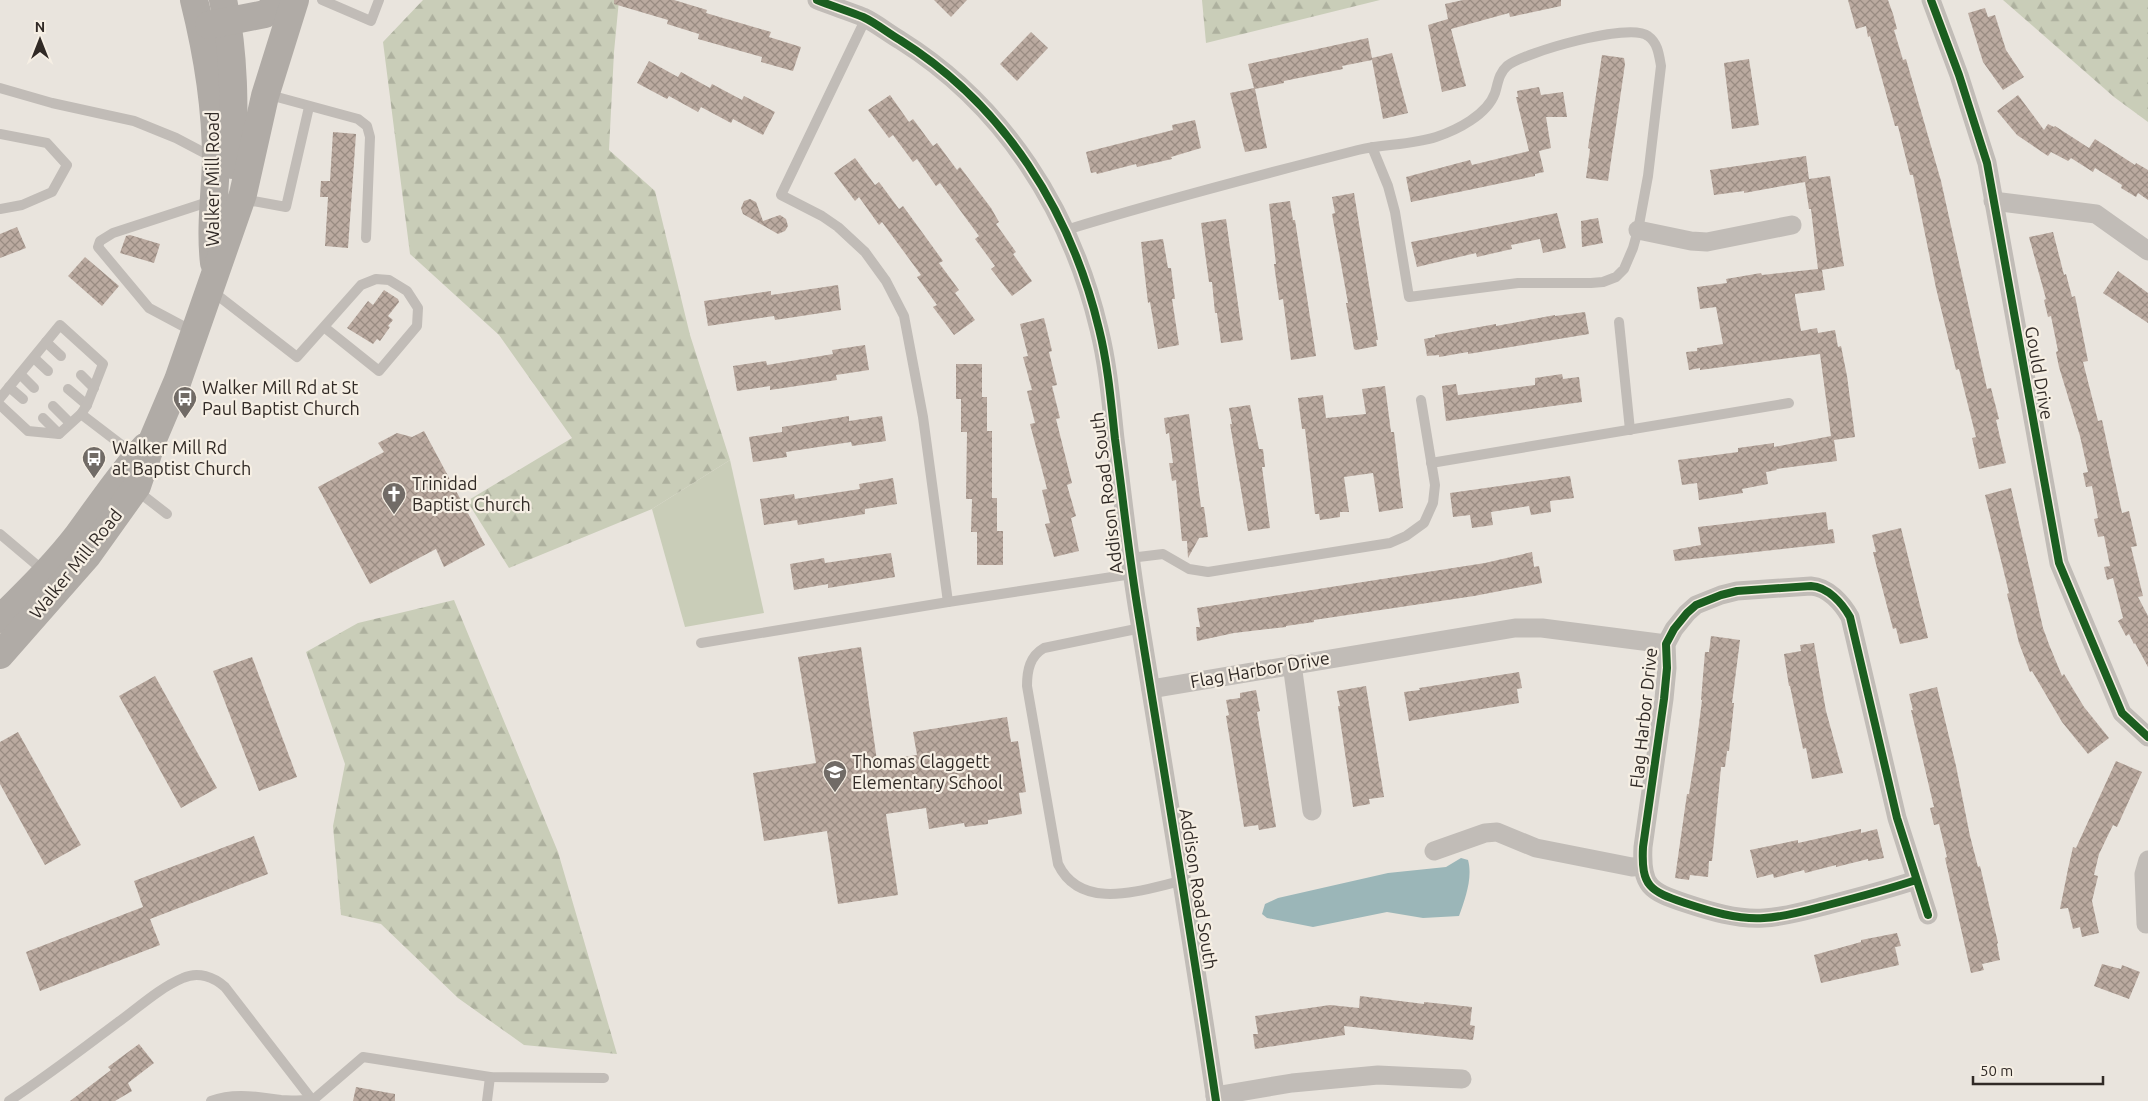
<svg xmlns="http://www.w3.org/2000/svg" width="2148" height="1101" font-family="Ubuntu,sans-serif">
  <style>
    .grass { fill: #c9cdb8 }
    .forest { fill: url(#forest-firs) }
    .water { fill: #9bb6b8 }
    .building { fill: url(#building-cross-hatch) }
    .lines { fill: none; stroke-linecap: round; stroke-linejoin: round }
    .service { stroke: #c1bcb7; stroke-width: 10 }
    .minor { stroke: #c1bcb7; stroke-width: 19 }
    .primary { stroke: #b0aba6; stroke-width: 28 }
    .cycleway-casing { stroke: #f6efe4; stroke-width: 11 }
    .cycleway { stroke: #1b5e20; stroke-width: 8 }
    .labels { text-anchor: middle; stroke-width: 4.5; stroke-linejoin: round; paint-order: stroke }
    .street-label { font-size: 18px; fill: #312a26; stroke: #f6efe4 }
    .poi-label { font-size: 18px; fill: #312a26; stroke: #f6efe4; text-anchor: start }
  </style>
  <defs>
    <pattern id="forest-firs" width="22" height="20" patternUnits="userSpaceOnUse" patternTransform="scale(1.25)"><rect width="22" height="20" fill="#c9cdb8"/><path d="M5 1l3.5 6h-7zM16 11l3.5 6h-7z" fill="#adb09e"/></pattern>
    <pattern id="building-cross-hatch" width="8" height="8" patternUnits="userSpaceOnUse" patternTransform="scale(1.25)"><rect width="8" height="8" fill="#bbaaa0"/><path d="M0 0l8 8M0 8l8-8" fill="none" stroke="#998b82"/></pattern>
  </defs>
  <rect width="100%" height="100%" fill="#e9e4dd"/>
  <!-- grass -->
  <path class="grass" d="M730 460 764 613 685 627 652 509Z"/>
  <!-- forest -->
  <g class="forest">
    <path d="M423 0H619L614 52 609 150 655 191 690 335 730 460 652 509 509 568 467 501 572 438 499 335 410 254 383 42Z"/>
    <path d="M1202 0H1380L1206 43Z"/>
    <path d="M2003 0H2148V122L2114 97Z"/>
    <path d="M454 600 558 852 617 1054 524 1045 458 998 381 924 341 915 333 826 345 764 306 652 358 623Z"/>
  </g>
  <!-- water -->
  <path class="water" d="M1461 858 1468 860C1473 878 1465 899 1459 916L1423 918 1387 912 1313 927 1267 918 1262 914 1265 904 1278 898 1388 873 1446 867Z"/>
  <!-- building -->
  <g class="building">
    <path d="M614 0H674L707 10 706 13 771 32 769 37 801 47 793 71 761 62 762 57 698 39 699 34 667 24 668 20 614 4Z"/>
    <path d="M934 0H967L951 17Z"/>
    <path d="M1463 0H1561V6L1510 17 1509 13 1451 29 1466 86 1442 92 1428 25 1448 19 1445 4Z"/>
    <path d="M1848 0H1888L1893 14 1897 29 1894 30 1903 60 1906 59 1941 181 1987 389 1991 388 1999 419 1996 420 2006 463 1979 469 1972 438 1976 437 1959 369 1956 370 1936 288 1913 175H1910L1898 126H1895L1870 36 1868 37 1866 26 1856 29Z"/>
    <path d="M1985 8 1988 17 1995 15 2006 50 2024 77 2003 90 1983 62 1968 13Z"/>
    <path d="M1031 32 1048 48 1017 81 1000 64Z"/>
    <path d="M1368 38 1372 58 1392 53 1408 113 1383 119 1372 60 1342 66 1343 69 1284 81V83L1255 89 1267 148 1245 152 1230 93 1254 88 1248 64Z"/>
    <path d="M1602 55 1624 58 1625 64 1608 181 1586 178 1590 149 1588 148Z"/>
    <path d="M1749 59 1759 125 1732 129 1724 63Z"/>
    <path d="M649 61 678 77 681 72 710 88 712 84 742 100 744 96 775 112 763 135 733 119 731 123 701 107 698 112 669 96 667 99 637 83Z"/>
    <path d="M1539 87 1541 95 1563 92 1567 117H1546L1551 148 1539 151 1544 172 1535 174V176L1411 202 1406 177 1470 160 1472 165 1529 151 1516 97H1518L1517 91Z"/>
    <path d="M890 95 909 122 913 119 933 146 937 143 957 170 960 167 991 208 999 222 996 224 1016 252 1013 254 1032 281 1012 296 991 269 995 266 975 239 979 236 940 183 936 186 917 159 913 162 893 135 889 138 868 110Z"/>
    <path d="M2018 95 2044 130 2048 124 2054 127 2055 126 2089 148 2095 139 2135 165 2136 163 2148 170V200L2138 193 2136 197 2121 188 2122 185 2095 168 2093 172 2071 158 2068 161 2051 152 2048 156 2017 135 1997 111Z"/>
    <path d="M1195 120 1201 148 1171 157 1172 159 1137 167 1136 164 1097 174 1096 172 1091 173 1086 152 1173 130 1172 125Z"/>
    <path d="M333 132 356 134 348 248 325 246 328 197H320L321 181H330Z"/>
    <path d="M1806 156 1809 179 1830 176 1844 266 1822 270 1825 290 1795 294V296L1801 331 1817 328 1818 333 1835 330 1838 347 1841 346 1847 376 1855 437 1834 440 1837 461 1776 469 1777 470 1766 472 1768 484 1742 489 1743 493 1699 500 1697 483 1682 485 1678 460 1738 452V448L1774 443V447L1831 436 1820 354 1700 370V368L1689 370 1686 352 1697 351V348L1723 344 1716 307 1700 309 1697 287 1727 283 1726 279 1761 273 1762 275 1818 269 1811 209H1809L1805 182 1744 193V191L1714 195 1710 170Z"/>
    <path d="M855 158 875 185 879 182 899 209 903 206 943 261 939 263 959 290 955 293 975 320 954 335 933 307 937 305 917 277 921 275 882 222 879 225 859 197 855 201 834 173Z"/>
    <path d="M1354 193 1378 340H1376L1377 346 1356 350 1354 349 1346 303H1348L1332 214 1335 213 1332 197Z"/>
    <path d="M750 199 756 202 763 221 780 215 786 219 788 226 785 231 778 234 743 214 741 208 744 201Z"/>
    <path d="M1290 201 1293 220H1295L1316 356 1291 360 1283 299 1279 300 1274 264H1276L1269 204Z"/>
    <path d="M1557 213 1566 248 1543 253 1540 239 1511 245 1512 249 1477 257 1476 253 1417 267 1411 242Z"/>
    <path d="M1598 218 1603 243 1582 247 1581 221Z"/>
    <path d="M1226 219 1243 340 1221 343 1217 313H1215L1212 282H1209L1201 223Z"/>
    <path d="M17 227 26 248 0 258V234Z"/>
    <path d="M2053 232 2064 275 2066 274 2072 297 2075 296 2088 361 2083 362 2098 421 2102 420 2122 513 2129 511 2137 546 2131 547 2143 596 2138 597 2148 616V667L2135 643 2134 644 2129 634 2126 636 2118 621 2123 618 2113 578 2107 580 2104 567 2110 566 2104 536 2098 537 2094 519 2098 518 2092 486 2086 487 2083 473 2088 472 2080 436 2059 367 2056 352 2058 351 2051 316 2048 317 2044 300 2046 299 2029 237Z"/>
    <path d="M130 235 160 244 154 263 120 253 126 236Z"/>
    <path d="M1163 239 1168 268H1171L1175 299H1172L1179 345 1158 349 1150 302 1148 303 1141 242Z"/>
    <path d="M85 257 119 286 102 306 68 276Z"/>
    <path d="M2118 271 2148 293V323L2103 293Z"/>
    <path d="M838 285 841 310 775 320 774 316 708 326 704 301 771 291V295Z"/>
    <path d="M384 290 398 299 399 302 388 316 393 320 388 326 390 327 380 341 377 339 373 344 347 328 368 301 373 305Z"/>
    <path d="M1585 312 1589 334 1468 354V352L1439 357V355L1427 356 1424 339 1435 337V335L1496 324V326L1555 315V316Z"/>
    <path d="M1044 318 1052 351 1049 352 1057 385 1052 386 1060 418 1056 419 1072 483 1067 485 1076 516 1071 518 1079 551 1054 557 1045 524 1050 523 1042 490 1047 489 1030 424 1035 423 1027 391 1032 390 1023 357 1028 356 1020 324Z"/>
    <path d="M865 345 869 370 836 375 837 380 770 390V386L737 391 733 366 766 361 767 365 833 354 832 350Z"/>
    <path d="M956 364H982V397H987V431H992V498H997V531H1003V565H977V532H971L972 499H966L967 432H961V399H956Z"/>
    <path d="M1562 374 1563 379 1579 377 1582 402 1446 421 1442 386 1456 384 1458 395 1535 385V378Z"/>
    <path d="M1385 386 1391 432H1394L1403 508 1379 512 1373 473 1344 477 1349 512H1340V517L1320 520 1319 514H1315L1305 429H1302L1298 398 1323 395 1326 418 1366 414 1362 389Z"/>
    <path d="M1250 405 1259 449H1263L1265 467H1262L1270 528 1248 531 1230 424H1232L1229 408Z"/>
    <path d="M1189 414 1201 507H1204L1208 537 1199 538 1188 558 1187 541H1182L1176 480 1172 481 1169 463H1173L1169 433 1166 434 1164 418Z"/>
    <path d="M849 416V421L882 416 886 441 852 446 851 442 786 452 787 457 753 462 749 437 782 432V427Z"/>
    <path d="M424 431 485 545 444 567 436 549 370 584 318 487 384 452 378 443 397 433 412 437Z"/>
    <path d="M1570 476 1574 498 1550 501 1551 512 1531 515 1529 506 1491 512 1493 525 1472 528 1470 515 1453 517 1450 493Z"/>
    <path d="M893 478 897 504 865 509V514L798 525 797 520 764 525 760 499 794 494 795 499 860 489 859 484Z"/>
    <path d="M2011 488 2043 628 2050 647 2062 676 2064 674 2084 707 2109 738 2088 754 2062 722 2032 671 2030 672 2019 643 2007 594 2009 593 1985 495Z"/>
    <path d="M1826 512 1828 530 1833 529 1835 543 1675 561 1673 550 1701 545 1698 527Z"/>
    <path d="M1901 528 1928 638 1900 644 1896 628 1893 629 1877 568 1873 552H1876L1872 535Z"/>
    <path d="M1532 552 1534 567 1539 566 1542 583 1474 596 1314 620V622L1286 626V627L1234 633 1197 641 1196 627H1200L1197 608 1485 563Z"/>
    <path d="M891 553 895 577 828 588V584L794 590 790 564 824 558 825 563Z"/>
    <path d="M1711 636 1740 640 1732 703H1734L1729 751H1727L1725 767H1721L1712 861H1709L1708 877 1690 875 1689 880 1675 878 1687 794H1689L1695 756 1702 700H1701L1705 652H1709Z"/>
    <path d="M1814 643 1826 711 1843 773 1812 779 1806 748 1803 749 1790 686H1789L1784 654 1801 651 1800 645Z"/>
    <path d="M861 647 877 761 917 755 913 732 1007 717 1011 742 1018 741 1026 792 1019 793 1022 814 988 820V824L965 827 964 823 929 829 926 808 886 814 898 895 838 904 827 831 764 841 753 773 816 763 798 657Z"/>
    <path d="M252 657 297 777 259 791 213 671Z"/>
    <path d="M1519 672 1522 688 1517 689 1519 703 1409 721 1404 692 1420 690 1419 688Z"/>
    <path d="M155 676 217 788 181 808 119 696Z"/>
    <path d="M1366 686 1384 797 1369 799 1370 804 1353 807 1338 706H1340L1337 691Z"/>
    <path d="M1937 687 1956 766 1970 836 1978 867 1980 866 1998 943 1997 944 2000 960 1982 964 1984 970 1971 973 1945 858 1947 857 1939 824 1934 825 1930 808 1934 807 1933 803 1911 710H1913L1909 694Z"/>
    <path d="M1256 690 1260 711 1257 712 1276 827 1259 830 1258 825 1244 827 1226 716 1229 715 1226 700 1240 698V693Z"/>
    <path d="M18 732 81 845 45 865 0 784V742Z"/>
    <path d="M2116 761 2142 772 2117 827 2113 825 2099 854 2094 875 2098 876 2092 901 2099 933 2082 937 2080 927 2073 929 2068 908 2060 909 2068 869 2073 847 2076 848Z"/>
    <path d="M1861 829V833L1877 829 1884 858 1868 861V859L1836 867V865L1805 873 1804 870 1774 878 1773 874 1757 878 1750 850 1798 840V843Z"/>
    <path d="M254 836 268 874 150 919 160 945 40 991 26 952 143 907 134 881Z"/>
    <path d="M1897 933 1901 946 1895 947 1899 965 1821 983 1814 955 1861 942V940Z"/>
    <path d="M2102 964 2121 969 2122 965 2140 972 2129 999 2094 986Z"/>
    <path d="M1360 996 1424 1004V1002L1472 1007 1470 1025 1475 1026 1473 1040 1344 1026 1345 1035 1255 1049 1253 1034H1258L1255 1016 1330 1005 1359 1008Z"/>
    <path d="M139 1044 154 1063 128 1083 132 1091 115 1101H70L111 1070 108 1067Z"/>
    <path d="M356 1087 395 1094V1101H353Z"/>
  </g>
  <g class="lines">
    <!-- service -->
    <g class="service">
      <path d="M322 0 371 21 379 0"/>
      <path d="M866 18 781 195 822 216 838 227 865 252 886 281 904 316 923 417 948 602"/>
      <path d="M0 88 52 103 134 121 176 138 214 158"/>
      <path d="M266 94 358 119 367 126 370 137 366 238"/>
      <path d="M0 134 47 143 67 165 52 192 22 205 0 209"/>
      <path d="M242 199 286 207 309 107"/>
      <path d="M1066 230C1163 200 1260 175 1358 150 1384 144 1411 145 1436 137 1457 130 1487 115 1495 93 1498 83 1499 73 1507 66 1525 52 1630 22 1648 36 1658 43 1659 55 1661 66L1648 176 1638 230 1633 248 1624 269 1616 277 1603 282 1591 283H1518L1409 297 1395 212 1388 186 1372 147"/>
      <path d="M212 291 297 357 361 285 376 279 389 280 407 291 418 308 417 326 379 371 324 327"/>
      <path d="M1619 322 1630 430"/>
      <path d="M194 332 149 308 98 247 100 241 113 233 211 201"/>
      <path d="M46 342 61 356"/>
      <path d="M34 358 48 371"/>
      <path d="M20 374 34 388"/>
      <path d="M81 375 94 388"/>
      <path d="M9 387 23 399"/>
      <path d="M68 389 87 405"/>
      <path d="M0 398 60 325 103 364 87 405 81 414 59 434 28 431 0 405"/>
      <path d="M53 406 70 423"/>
      <path d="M81 414 136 456"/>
      <path d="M43 418 59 434"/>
      <path d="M1431 463 1789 403"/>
      <path d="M136 490 167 514"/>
      <path d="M0 534 45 572"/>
      <path d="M1130 558 1163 554 1189 569 1208 572 1390 543 1406 536 1424 523 1433 503 1435 485 1421 400"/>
      <path d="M1141 628 1044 648C1030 656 1027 670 1027 686L1058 864C1081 912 1141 890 1181 881"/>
      <path d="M701 643 948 602 1132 574"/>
      <path d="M9 1101C46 1077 81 1050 117 1023 138 1008 159 988 183 978 198 971 214 977 225 987L313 1101"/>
      <path d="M211 1101C235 1092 257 1097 281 1100 291 1101 302 1100 313 1100L363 1057 490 1077 604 1078"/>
      <path d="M487 1101 490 1077"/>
    </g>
    <!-- minor -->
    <g class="minor">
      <path d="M817 0C832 6 848 11 863 17 876 23 888 33 900 40 1004 105 1071 211 1099 329 1108 365 1111 402 1115 439 1123 498 1129 558 1139 617 1165 778 1192 939 1216 1101"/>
      <path d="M1931 0 1959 75 1987 163 2059 563 2122 713 2148 737"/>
      <path d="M1993 201 2096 214 2148 251"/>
      <path d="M1638 230 1691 241 1707 242 1792 225"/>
      <path d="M1292 664 1312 811"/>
      <path d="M1151 689 1515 628H1542L1666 644"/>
      <path d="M1434 851 1485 833 1497 832 1536 848 1632 867 1642 866"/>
      <path d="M1916 880C1886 890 1855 898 1824 906 1805 911 1784 917 1764 918 1738 920 1709 911 1685 903 1650 891 1641 887 1643 847L1664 699 1667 668 1666 644 1674 629 1687 613 1696 605 1721 595 1737 591 1811 586C1828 587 1842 603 1850 617L1897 818 1928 915"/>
      <path d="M2146 924 2144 874 2148 860"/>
      <path d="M1215 1096 1292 1083 1378 1075 1462 1079"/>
    </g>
    <!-- primary -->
    <g class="primary">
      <path d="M194 0C207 52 216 106 216 160 215 195 210 228 214 263"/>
      <path d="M223 0C235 55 234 109 233 165"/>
      <path d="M209 25 265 14 283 0"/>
      <path d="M0 619C27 592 55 565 78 535 100 505 120 475 145 447"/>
      <path d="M0 655 87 556 137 486 153 439 178 380 243 194 265 96 295 0"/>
    </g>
    <!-- cycleway casing -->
    <g class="cycleway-casing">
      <g id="cycleway">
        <path d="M817 0C832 6 848 11 863 17 876 23 888 33 900 40 1004 105 1071 211 1099 329 1108 365 1111 402 1115 439 1123 498 1129 558 1139 617 1165 778 1192 939 1216 1101"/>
        <path d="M1931 0 1959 75 1987 163 2059 563 2122 713 2148 737"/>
        <path d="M1916 880C1886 890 1855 898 1824 906 1805 911 1784 917 1764 918 1738 920 1709 911 1685 903 1650 891 1641 887 1643 847L1664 699 1667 668 1666 644 1674 629 1687 613 1696 605 1721 595 1737 591 1811 586C1828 587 1842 603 1850 617L1897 818 1928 915"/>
      </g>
    </g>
    <!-- cycleway -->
    <use href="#cycleway" class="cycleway"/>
  </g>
  <!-- icons -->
  <defs>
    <g id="bus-pin" transform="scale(1.25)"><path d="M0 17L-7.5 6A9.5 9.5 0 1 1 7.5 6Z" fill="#716b66" stroke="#f6efe4"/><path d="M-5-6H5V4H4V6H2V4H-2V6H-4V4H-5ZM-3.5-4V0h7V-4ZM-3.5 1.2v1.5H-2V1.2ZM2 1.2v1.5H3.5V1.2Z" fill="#fff"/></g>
    <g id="church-pin" transform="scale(1.25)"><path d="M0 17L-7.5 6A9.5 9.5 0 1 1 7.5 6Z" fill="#716b66" stroke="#f6efe4"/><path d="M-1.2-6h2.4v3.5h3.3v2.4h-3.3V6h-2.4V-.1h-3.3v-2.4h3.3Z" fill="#fff"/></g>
    <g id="school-pin" transform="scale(1.25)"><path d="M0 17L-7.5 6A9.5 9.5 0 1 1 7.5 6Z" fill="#716b66" stroke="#f6efe4"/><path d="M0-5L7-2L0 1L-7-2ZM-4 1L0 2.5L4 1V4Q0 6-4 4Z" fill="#fff"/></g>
  </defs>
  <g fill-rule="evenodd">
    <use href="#bus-pin" x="185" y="398"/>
    <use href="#bus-pin" x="94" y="458"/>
    <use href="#church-pin" x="394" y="494"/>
    <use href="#school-pin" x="835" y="772"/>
  </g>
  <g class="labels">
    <!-- street labels -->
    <g class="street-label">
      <text transform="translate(213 179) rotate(-90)" y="6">Walker Mill Road</text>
      <text transform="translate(2039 373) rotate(80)" y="6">Gould Drive</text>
      <text transform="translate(1107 493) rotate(-97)" y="6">Addison Road South</text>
      <text transform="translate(76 564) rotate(-51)" y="6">Walker Mill Road</text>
      <text transform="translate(1260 670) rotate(-10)" y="6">Flag Harbor Drive</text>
      <text transform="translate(1644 718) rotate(-84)" y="6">Flag Harbor Drive</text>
      <text transform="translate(1198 889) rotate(81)" y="6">Addison Road South</text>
    </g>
    <!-- poi labels -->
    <g class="poi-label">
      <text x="202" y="394">Walker Mill Rd at St<tspan x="202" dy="21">Paul Baptist Church</tspan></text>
      <text x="112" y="454">Walker Mill Rd<tspan x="112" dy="21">at Baptist Church</tspan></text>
      <text x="412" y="490">Trinidad<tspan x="412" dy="21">Baptist Church</tspan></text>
      <text x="852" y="768">Thomas Claggett<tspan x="852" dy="21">Elementary School</tspan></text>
    </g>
  </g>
  <!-- north arrow -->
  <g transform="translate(40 40)" stroke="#f6efe4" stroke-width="4" paint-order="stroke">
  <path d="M0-4L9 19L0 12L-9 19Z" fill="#312a26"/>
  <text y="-8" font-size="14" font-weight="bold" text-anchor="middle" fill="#312a26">N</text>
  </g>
  <!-- scale -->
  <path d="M1973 1076v8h130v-8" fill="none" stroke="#312a26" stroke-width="2.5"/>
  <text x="1980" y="1076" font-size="15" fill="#312a26" stroke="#f6efe4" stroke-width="4" paint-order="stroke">50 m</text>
</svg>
